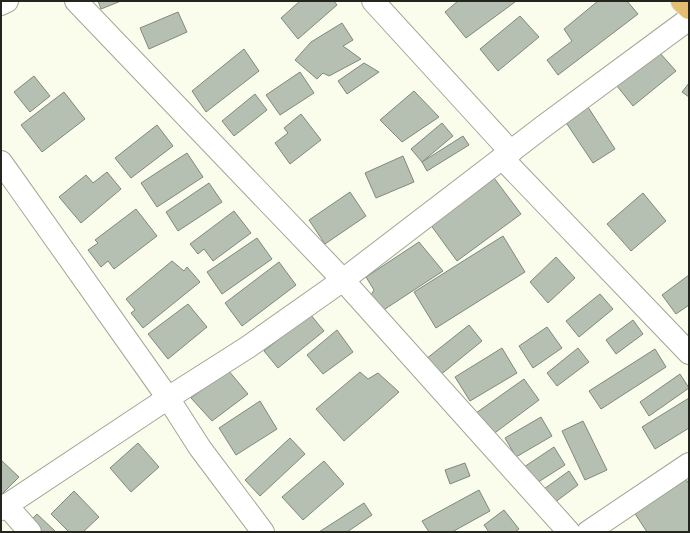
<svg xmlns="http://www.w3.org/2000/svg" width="690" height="533" font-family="Inter,sans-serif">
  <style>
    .building { fill: #b5c0b3; stroke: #7f897e }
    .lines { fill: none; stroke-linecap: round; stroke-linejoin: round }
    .minor-casing { stroke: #a3a596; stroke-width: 24 }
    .highway-casing { stroke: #e0e0e0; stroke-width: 24 }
    .minor { stroke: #fff; stroke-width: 22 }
    .highway { stroke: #e4be71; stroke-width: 22 }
  </style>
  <rect width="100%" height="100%" fill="#fafcec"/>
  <!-- building -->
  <g class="building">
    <path d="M98 1H121L101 9Z"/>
    <path d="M300 1H334L337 5 298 39 281 18Z"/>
    <path d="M458 1H514L515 2 466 38 445 12Z"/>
    <path d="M598 1H627L638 14 558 75 547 60 572 41 564 29Z"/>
    <path d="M178 12 187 32 149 49 140 28Z"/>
    <path d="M520 16 539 37 498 71 480 49Z"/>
    <path d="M342 23 353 40 343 46 361 59 329 76 323 73 317 79 295 60 311 42Z"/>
    <path d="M244 49 259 71 206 112 192 91Z"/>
    <path d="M659 52 676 71 633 106 617 86Z"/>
    <path d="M364 63 379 72 347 94 338 81Z"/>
    <path d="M300 72 314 93 280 115 266 95Z"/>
    <path d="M34 76 50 96 30 112 14 92Z"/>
    <path d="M689 83V97L682 92Z"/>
    <path d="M414 91 439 117 402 142 380 120Z"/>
    <path d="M64 92 85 119 42 152 21 125Z"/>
    <path d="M255 94 267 110 234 136 222 121Z"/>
    <path d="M588 107 615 149 593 163 565 121Z"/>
    <path d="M301 114 321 140 290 164 275 143 288 133 284 128Z"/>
    <path d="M442 123 453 136 422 162 411 149Z"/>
    <path d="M157 125 173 146 131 178 115 158Z"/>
    <path d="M463 136 469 145 427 171 422 162Z"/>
    <path d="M187 153 203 177 157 207 141 183Z"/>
    <path d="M403 156 414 182 376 198 365 173Z"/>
    <path d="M107 172 121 189 81 223 59 197 86 175 93 183Z"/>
    <path d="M494 178 521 214 457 261 430 224Z"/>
    <path d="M209 183 222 202 178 231 166 212Z"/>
    <path d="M350 192 366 216 325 244 309 220Z"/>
    <path d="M643 193 666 221 631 251 607 224Z"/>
    <path d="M136 209 157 236 114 269 108 261 101 267 88 250 98 243 95 240Z"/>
    <path d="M234 211 251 233 213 261 204 249 198 254 190 244Z"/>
    <path d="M503 236 525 272 436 328 414 292Z"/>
    <path d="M257 238 272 259 222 294 207 272Z"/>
    <path d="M419 242 443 271 382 311 371 295 374 290 366 277Z"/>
    <path d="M556 257 575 278 548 303 530 282Z"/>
    <path d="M172 261 184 271 187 267 200 282 143 328 131 313 135 310 126 299Z"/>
    <path d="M279 262 296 285 242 326 225 303Z"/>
    <path d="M689 275V305L676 314 662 295Z"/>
    <path d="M600 294 613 309 579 337 566 321Z"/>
    <path d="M188 304 207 327 168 359 148 334Z"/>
    <path d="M310 314 324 331 278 368 264 351Z"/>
    <path d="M633 320 643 334 616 354 606 340Z"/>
    <path d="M469 325 482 341 439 376 426 359Z"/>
    <path d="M547 327 562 348 533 368 519 346Z"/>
    <path d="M337 330 353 352 323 374 307 355Z"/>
    <path d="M502 348 517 373 470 401 455 377Z"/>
    <path d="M578 348 589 362 557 386 547 373Z"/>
    <path d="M655 349 666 367 601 409 589 391Z"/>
    <path d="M228 370 248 394 212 421 191 398Z"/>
    <path d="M360 372 368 379 378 373 399 392 344 441 316 409Z"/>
    <path d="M680 374 689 388 649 416 640 402Z"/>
    <path d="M524 379 539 400 492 435 476 413Z"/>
    <path d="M689 398V428L655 449 642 427Z"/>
    <path d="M260 401 277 429 236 455 219 428Z"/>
    <path d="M541 417 552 436 516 457 505 438Z"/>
    <path d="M583 421 607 470 585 480 562 431Z"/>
    <path d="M290 438 305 454 260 496 245 480Z"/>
    <path d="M138 443 159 467 131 492 110 468Z"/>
    <path d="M554 447 565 465 532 486 521 469Z"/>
    <path d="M1 460 19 477 1 495Z"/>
    <path d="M324 461 344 484 303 520 282 497Z"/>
    <path d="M465 463 470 476 450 484 445 470Z"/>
    <path d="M569 471 578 485 554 503 544 489Z"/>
    <path d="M683 475 689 484V532H647L632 509Z"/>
    <path d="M479 490 490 511 452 532H429L422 521Z"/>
    <path d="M74 491 99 517 83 532H69L51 514Z"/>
    <path d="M364 503 372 515 347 532H319Z"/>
    <path d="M504 510 519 529 515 532H489L484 525Z"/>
    <path d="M37 514 56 532H32L25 526Z"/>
  </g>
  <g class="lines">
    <!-- minor casing -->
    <g class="minor-casing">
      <g id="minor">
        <path d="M76 1 343 280 569 532"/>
        <path d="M373 1 511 152"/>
        <path d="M1 4 7 1"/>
        <path d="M502 158 689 353"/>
        <path d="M1 162 168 398 200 448 263 532"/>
        <path d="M6 505 30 532"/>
        <path d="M1 509 168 398 248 347 343 280 544 126 689 19"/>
        <path d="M588 532 689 464"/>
      </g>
    </g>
    <!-- highway casing -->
    <g class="highway-casing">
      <path id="highway" d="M682 1 689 8"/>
    </g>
    <!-- minor -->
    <use href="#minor" class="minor"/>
    <!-- highway -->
    <use href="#highway" class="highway"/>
  </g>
  <!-- border -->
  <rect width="690" height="533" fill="none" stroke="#24251f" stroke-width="4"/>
</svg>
